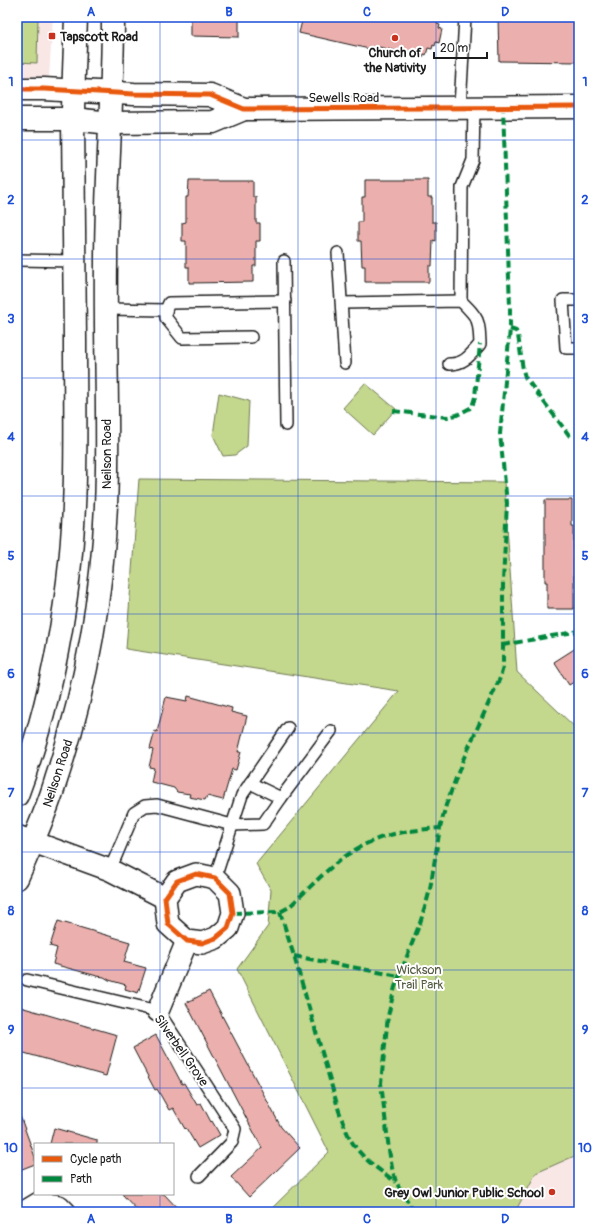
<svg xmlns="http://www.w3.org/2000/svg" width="596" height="1229" font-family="Pangolin,sans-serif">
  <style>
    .built { fill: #f9e7e6 }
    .green { fill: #c3d78d; stroke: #707a54 }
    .building { fill: #ebb0ad; stroke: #1c1c1c }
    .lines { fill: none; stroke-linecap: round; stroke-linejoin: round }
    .lane-casing { stroke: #1c1c1c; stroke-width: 14 }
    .street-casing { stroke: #1c1c1c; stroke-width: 24 }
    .secondary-casing { stroke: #1c1c1c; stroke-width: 25 }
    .lane { stroke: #fff; stroke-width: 11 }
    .street { stroke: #fff; stroke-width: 21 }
    .secondary { stroke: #fff; stroke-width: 22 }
    .quiet { stroke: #00873e; stroke-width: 4; stroke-dasharray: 8 4; stroke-linecap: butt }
    .cycleway-casing { stroke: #fff; stroke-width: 8 }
    .cycleway { stroke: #e8590c; stroke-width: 5 }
    .grid { fill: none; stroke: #1d4ed8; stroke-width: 1; stroke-opacity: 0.55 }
    .poi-dot { fill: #c8321e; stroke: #fff; stroke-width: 1.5 }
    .labels { text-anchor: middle; stroke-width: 4; stroke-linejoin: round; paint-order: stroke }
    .poi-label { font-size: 13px; font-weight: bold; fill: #1c1c1c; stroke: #fff; text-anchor: start }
    .street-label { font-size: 13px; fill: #1c1c1c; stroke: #fff }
    .park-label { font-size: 13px; fill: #565d44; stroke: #fff }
    .neatline { fill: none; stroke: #1d4ed8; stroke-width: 1.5 }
    .grid-label { font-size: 13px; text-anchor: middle; font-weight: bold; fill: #1d4ed8 }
  </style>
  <rect width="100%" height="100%" fill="#fff"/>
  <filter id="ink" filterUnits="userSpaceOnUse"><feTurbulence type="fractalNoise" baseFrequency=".025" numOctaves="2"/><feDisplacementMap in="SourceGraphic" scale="8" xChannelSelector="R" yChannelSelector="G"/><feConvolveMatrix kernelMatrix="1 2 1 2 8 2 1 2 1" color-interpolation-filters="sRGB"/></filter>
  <g filter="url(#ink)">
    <!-- built -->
    <g class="built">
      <path d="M17 17H53L49 77H17Z"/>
      <path d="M579 1154V1212H515L536 1173Z"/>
    </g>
    <!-- green -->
    <g class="green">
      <path d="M17 17H38L37 63 17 62Z"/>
      <path d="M365 383 396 409 373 435 343 408Z"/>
      <path d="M219 393 249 401 247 446 235 455 223 456 213 435Z"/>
      <path d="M139 479 504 482 517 672 579 731V1154L536 1173 515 1212H268L329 1152 237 969 268 926 271 890 256 864 399 691 126 649Z"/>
    </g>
    <!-- building -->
    <g class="building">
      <path d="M191 17H239V37L191 36Z"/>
      <path d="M303 17H434V19L438 20 437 24 440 25 439 28 442 29 439 43 436 42 435 46 433 45 432 49 428 48 426 55 424 54 423 57 379 47 378 51 299 33Z"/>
      <path d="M498 17H579V62L499 61Z"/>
      <path d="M365 180H428V197H432V222H436V241L433 240 432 266H429V282H365V266H362L361 241H358V222H362V197H365Z"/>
      <path d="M189 181H253V197H256V223H260V241H256V266H253V282L189 283V267H186V241H182V223L186 222V197H188Z"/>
      <path d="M545 500H572V526H574V609H547V582H545Z"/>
      <path d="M579 646V679L569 685 554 662Z"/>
      <path d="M188 696 232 708 231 712 247 716 238 752H241L236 770 232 769 223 800 207 796 205 800 189 797 190 794 177 792 174 788 151 782 154 768 149 767 153 750 150 749 155 731 157 732 166 697 187 701Z"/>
      <path d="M58 921 130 942 124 962 146 968 138 993 125 989 126 985 109 980 104 977 97 976 53 964 57 948 50 946Z"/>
      <path d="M209 991 281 1127 300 1148 249 1197 231 1177 262 1148 186 1003Z"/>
      <path d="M17 1006 117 1035 106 1076 17 1051Z"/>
      <path d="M156 1035 182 1084 184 1083 197 1105 201 1103 211 1122 212 1121 220 1135 198 1148 186 1128 185 1129 173 1108 169 1110 157 1089 155 1090 133 1048Z"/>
      <path d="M17 1113H19L35 1157V1164L17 1171Z"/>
      <path d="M54 1128 97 1140V1144H50Z"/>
      <path d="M122 1194H164L181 1212H139Z"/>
    </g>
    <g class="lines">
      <!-- lane casing -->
      <g class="lane-casing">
        <g id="lane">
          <path d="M460 107 465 17"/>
          <path d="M338 253 345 363"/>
          <path d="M17 260 75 261"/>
          <path d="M284 261 286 425"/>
          <path d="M579 300H563L566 348H579"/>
          <path d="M461 301 462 187 473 160 474 107"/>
          <path d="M342 303 461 301C479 319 479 319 480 344 471 354 464 365 449 364"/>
          <path d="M106 309 166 310 169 303 285 301"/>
          <path d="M166 310V318L182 338 251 337"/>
          <path d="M250 783 281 798"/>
          <path d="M110 870 134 813 145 806 157 805 232 825 263 824 281 798 331 731"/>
          <path d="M215 878 242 795 288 728"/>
          <path d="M27 980 158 1011 235 1129 232 1142 199 1176"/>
        </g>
      </g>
      <!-- street casing -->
      <g class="street-casing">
        <g id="street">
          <path d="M17 836 110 870 165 898"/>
          <path d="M196 874 215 878 230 893 233 913 228 928 216 938 202 943 187 941 168 924 165 898 177 881Z"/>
          <path d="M158 1011 187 941"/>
          <path d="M24 1212 39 1203 59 1206 65 1212"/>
        </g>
      </g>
      <!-- secondary casing -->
      <g class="secondary-casing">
        <g id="secondary">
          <path d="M17 89H44L134 94 210 95 244 109 579 107"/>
          <path d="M17 119H73L110 123 213 122 244 109"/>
          <path d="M17 795C43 726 59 654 68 581 78 501 75 420 75 340 75 267 74 193 73 119 73 85 75 51 76 17"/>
          <path d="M17 878C31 846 46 814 56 780 89 680 106 575 107 469 108 401 105 332 106 263 106 181 113 99 113 17"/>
        </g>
      </g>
      <!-- lane -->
      <use href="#lane" class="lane"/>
      <!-- street -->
      <use href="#street" class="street"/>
      <!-- secondary -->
      <use href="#secondary" class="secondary"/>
      <!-- quiet -->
      <g class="quiet">
        <path d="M510 329 516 331 518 335 523 370 525 377 572 439"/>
        <path d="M393 411 447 417 457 415 472 407 475 397 480 344"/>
        <path d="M503 645 579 631"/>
        <path d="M280 912 294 956 339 1111C343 1122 347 1135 354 1145 365 1161 381 1171 396 1182"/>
        <path d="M233 913 280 912 289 907C314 884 337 857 368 843 390 832 416 830 440 828"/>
        <path d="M294 956 399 976"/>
        <path d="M414 1212 396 1182 392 1168 389 1150 381 1083 388 1016 395 987 420 923 426 904 430 889 440 828 446 805 462 762 500 678 503 667V582L507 503 500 434 510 329V307L503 107"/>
      </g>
      <!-- cycleway casing -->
      <g class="cycleway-casing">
        <g id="cycleway">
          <path d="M17 89H44L134 94 210 95 244 109 579 107"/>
          <path d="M196 874 215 878 230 893 233 913 228 928 216 938 202 943 187 941 168 924 165 898 177 881Z"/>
        </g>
      </g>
      <!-- cycleway -->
      <use href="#cycleway" class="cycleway"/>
    </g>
  </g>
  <!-- grid -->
  <path class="grid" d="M160 17V1144M298 17V1212M436 17V1212M17 140H579M17 259H579M17 378H579M17 496H579M17 614H579M17 733H579M17 852H579M17 970H579M17 1088H579M160 1194V1212"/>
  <!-- markers -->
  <g class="poi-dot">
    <rect x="48" y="32" width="8" height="8" rx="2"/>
    <circle cx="395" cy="38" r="4"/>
    <circle cx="552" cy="1192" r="4"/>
  </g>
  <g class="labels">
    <!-- poi labels -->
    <g class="poi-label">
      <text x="60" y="41">Tapscott Road</text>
      <text x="395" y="57" text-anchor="middle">Church of<tspan x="395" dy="15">the Nativity</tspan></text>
      <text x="544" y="1197" text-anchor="end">Grey Owl Junior Public School</text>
    </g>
    <!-- street labels -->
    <g class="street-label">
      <text x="344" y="102">Sewells Road</text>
      <text transform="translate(106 454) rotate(-90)" y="5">Neilson Road</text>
      <text transform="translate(57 773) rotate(-72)" y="5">Neilson Road</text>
      <text transform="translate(182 1050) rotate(55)" y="5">Silverbell Grove</text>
    </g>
    <!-- park labels -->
    <g class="park-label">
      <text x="419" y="974">Wickson<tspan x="419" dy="15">Trail Park</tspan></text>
    </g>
  </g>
  <!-- margin -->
  <rect width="596" height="1229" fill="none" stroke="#fff" stroke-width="44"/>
  <!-- legend -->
  <rect x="34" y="1143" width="140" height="52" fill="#ffffff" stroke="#a4a4a4"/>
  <rect x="42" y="1156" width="20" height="6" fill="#e8590c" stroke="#a4a4a4"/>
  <text x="70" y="1163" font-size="12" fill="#1c1c1c">Cycle path</text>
  <rect x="42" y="1176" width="20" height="6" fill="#00873e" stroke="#a4a4a4"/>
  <text x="70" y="1183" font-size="12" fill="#1c1c1c">Path</text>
  <!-- scale -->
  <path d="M434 52v6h53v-6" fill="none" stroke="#1c1c1c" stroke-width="2"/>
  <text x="440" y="52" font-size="12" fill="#1c1c1c" stroke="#ffffff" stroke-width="3" paint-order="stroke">20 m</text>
  <rect x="22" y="22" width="552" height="1185" class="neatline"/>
  <g class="grid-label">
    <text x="91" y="16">A</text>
    <text x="229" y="16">B</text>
    <text x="367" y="16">C</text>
    <text x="505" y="16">D</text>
    <text x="11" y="86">1</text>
    <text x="585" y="86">1</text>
    <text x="11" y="204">2</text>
    <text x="585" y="204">2</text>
    <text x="11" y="323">3</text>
    <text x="585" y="323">3</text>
    <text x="11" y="441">4</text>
    <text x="585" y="441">4</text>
    <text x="11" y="560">5</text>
    <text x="585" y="560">5</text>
    <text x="11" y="678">6</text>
    <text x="585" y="678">6</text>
    <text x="11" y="797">7</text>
    <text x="585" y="797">7</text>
    <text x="11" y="915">8</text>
    <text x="585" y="915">8</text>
    <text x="11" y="1034">9</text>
    <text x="585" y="1034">9</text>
    <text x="11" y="1152">10</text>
    <text x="585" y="1152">10</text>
    <text x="91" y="1223">A</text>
    <text x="229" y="1223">B</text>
    <text x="367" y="1223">C</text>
    <text x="505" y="1223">D</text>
  </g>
</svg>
